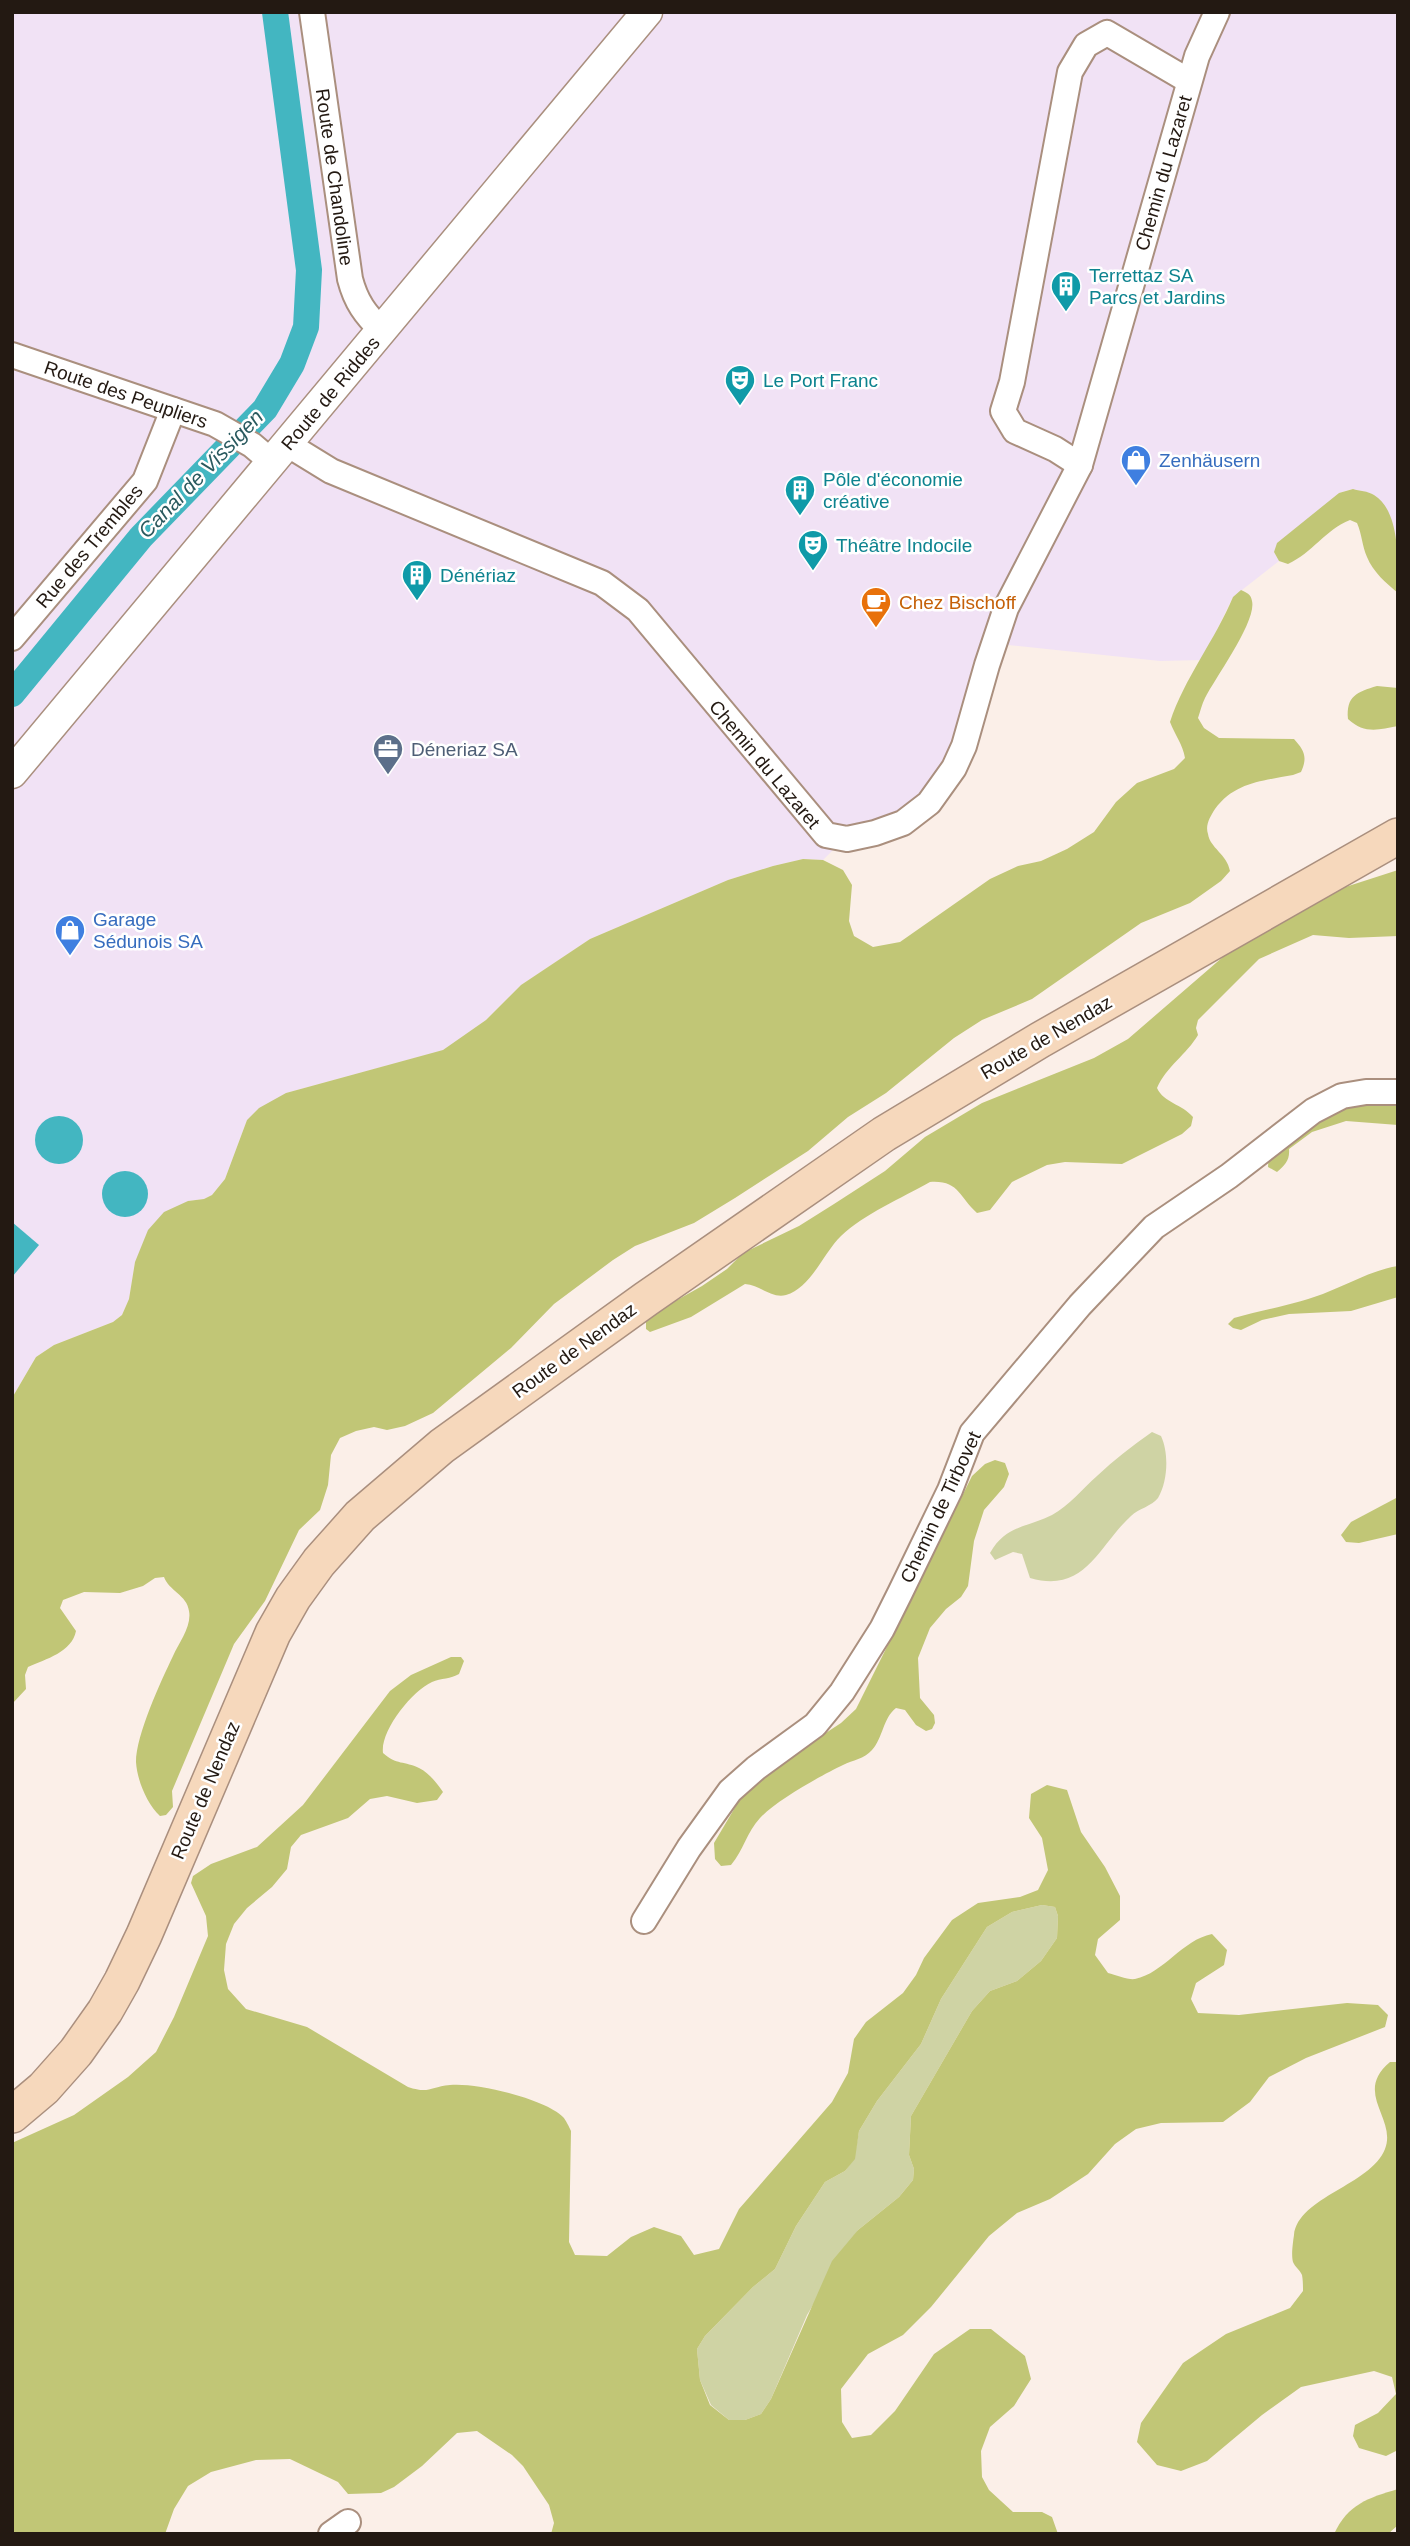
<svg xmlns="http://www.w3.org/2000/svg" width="1410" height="2546" font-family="Arial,sans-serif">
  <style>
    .industrial { fill: #f1e2f5 }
    .green { fill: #cfd3a4 }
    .forest { fill: #c1c676; fill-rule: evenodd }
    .water { fill: #43b6c1 }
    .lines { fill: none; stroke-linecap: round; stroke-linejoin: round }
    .canal { stroke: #43b6c1; stroke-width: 26 }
    .minor-casing { stroke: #aa8f7e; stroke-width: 28 }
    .tertiary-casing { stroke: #aa8f7e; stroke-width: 33 }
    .secondary-casing { stroke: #aa8f7e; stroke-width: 38 }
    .minor { stroke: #fff; stroke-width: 24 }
    .tertiary { stroke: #fff; stroke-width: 30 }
    .secondary { stroke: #f6d8bc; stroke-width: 35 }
    .labels { text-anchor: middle; stroke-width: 5; stroke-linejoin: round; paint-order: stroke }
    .street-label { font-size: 19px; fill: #231912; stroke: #fff }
    .culture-label { font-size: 19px; fill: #0d838f; stroke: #fff; text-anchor: start }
    .shop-label { font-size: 19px; fill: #366cbe; stroke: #fff; text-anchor: start }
    .food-label { font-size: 19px; fill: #c56008; stroke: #fff; text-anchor: start }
    .service-label { font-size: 19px; fill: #4e5e75; stroke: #fff; text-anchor: start }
    .water-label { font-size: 21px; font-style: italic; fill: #2a5a5f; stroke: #fff }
  </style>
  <rect width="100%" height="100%" fill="#fbefe8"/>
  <!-- industrial -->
  <path class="industrial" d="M12 12H1398V545L1385 507 1374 495 1352 489 1339 493 1274 552 1279 561 1233 597 1202 660 1160 661 1008 645 955 779 834 849 823 860 803 859 773 866 728 880 590 939 521 985 486 1020 444 1050 286 1093 247 1120 225 1179 212 1195 204 1199 188 1201 135 1262 129 1299 122 1315 113 1322 54 1345 36 1357 12 1398Z"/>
  <!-- green -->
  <g class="green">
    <path d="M1152 1432 1161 1436C1169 1453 1168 1481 1158 1498 1152 1506 1138 1509 1131 1516 1098 1546 1086 1594 1030 1578L1022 1554 1013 1552 995 1560 990 1553C1006 1525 1026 1528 1052 1515 1070 1505 1082 1489 1097 1476 1114 1460 1132 1446 1152 1432Z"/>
    <path d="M1042 1905 1055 1907 1058 1916 1057 1938 1041 1961 1017 1981 990 1991 972 2011 911 2116 909 2155 914 2169 913 2180 899 2197 858 2230 807 2315 771 2399 761 2414 745 2420H729L711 2405 700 2380 697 2349 705 2336 753 2287 775 2269 796 2226 825 2182 845 2171 854 2159 859 2131 877 2101 921 2044 941 1999 987 1927 1012 1912Z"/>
  </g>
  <!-- forest -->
  <g class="forest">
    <path d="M1353 489C1359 491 1368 491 1374 495 1401 511 1398 566 1398 593 1386 583 1373 572 1367 557 1362 546 1362 534 1357 523L1350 520C1325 530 1312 553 1288 564L1279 561 1274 552 1277 543 1339 493Z"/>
    <path d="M1241 590C1247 593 1251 594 1252 601 1257 621 1215 678 1205 698 1202 704 1200 712 1198 718L1204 728 1219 738 1294 739C1304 750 1308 757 1301 772L1293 775C1262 781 1235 782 1215 809 1210 817 1205 825 1208 834 1210 848 1227 854 1230 871L1221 881 1190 903 1141 923 1032 999 982 1020 954 1038 886 1093 848 1117 808 1151 735 1198 694 1223 635 1246 613 1260 554 1304 511 1348 433 1413 405 1426 387 1430 374 1427 356 1431 340 1438 331 1455 328 1485 320 1510 299 1530 265 1601 234 1644 172 1791 173 1807 166 1815 160 1816C147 1804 137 1780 136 1762 136 1735 161 1681 173 1656 179 1643 192 1626 189 1611 187 1595 169 1591 164 1577L155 1578 143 1586 120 1593 84 1592 63 1600 60 1608 76 1631C72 1652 46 1659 28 1667L25 1675 26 1689 12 1704V1398L36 1357 54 1345 113 1322 122 1315 129 1299 135 1262 148 1230 164 1212 188 1201 204 1199 212 1195 225 1179 247 1120 259 1108 286 1093 443 1050 486 1020 521 985 590 939 728 880 773 866 803 859 823 860 843 870 852 885 849 921 854 936 873 947 900 942 990 879 1018 866 1041 861 1067 849 1094 832 1116 802 1137 783 1174 769 1185 758C1183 745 1175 735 1170 722 1184 679 1215 640 1233 597Z"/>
    <path d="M1377 686 1398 688V726C1378 730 1364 734 1348 719 1346 696 1357 692 1377 686Z"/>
    <path d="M1398 870V936L1349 938 1313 935 1259 959 1198 1020 1196 1028 1198 1035C1187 1054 1166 1067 1157 1088 1164 1103 1182 1104 1193 1117L1191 1126 1182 1134 1122 1164 1065 1162 1047 1165 1012 1182 990 1210 977 1213C959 1197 959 1180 930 1182 902 1198 864 1214 841 1236 824 1252 811 1288 786 1295 772 1299 760 1285 745 1284L691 1317 650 1332 646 1329V1322L654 1313 702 1286 727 1269 743 1253 799 1226 834 1204 885 1171 925 1137 982 1103 1094 1058 1128 1039 1231 950 1333 891Z"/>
    <path d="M1398 1101V1125L1346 1121 1312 1132 1289 1149C1290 1160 1285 1165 1277 1172L1268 1167 1269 1152 1352 1102Z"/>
    <path d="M1398 1266V1297L1351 1311 1289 1314 1262 1320 1241 1330 1233 1328 1228 1324 1234 1318C1265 1309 1300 1304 1330 1291 1353 1282 1373 1270 1398 1266Z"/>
    <path d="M995 1460 1005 1463 1009 1474 1004 1487 984 1510 974 1541 968 1586 961 1597 946 1609 930 1628 918 1658 920 1698 934 1715 935 1723 932 1729 926 1731 916 1725 905 1710 896 1708C883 1718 883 1738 872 1750 864 1759 853 1760 843 1765 820 1776 777 1800 760 1818 747 1832 743 1851 731 1865L721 1866 715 1859 714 1843 743 1794 780 1763 841 1723 856 1709 972 1476 985 1464Z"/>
    <path d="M1398 1497V1534L1359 1543 1346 1542 1341 1535 1351 1522Z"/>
    <path d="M451 1657H461L464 1661 459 1674C451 1679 441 1678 432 1682 412 1691 380 1731 383 1753 396 1765 405 1761 419 1768 429 1773 437 1783 443 1792L437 1800 417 1803 387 1796 370 1799 348 1818 301 1835 291 1847 287 1869 272 1887 247 1908 234 1924 226 1944 224 1970 228 1989 246 2009 307 2027 408 2087C429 2094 430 2087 450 2085 475 2082 545 2099 563 2117 566 2120 569 2127 571 2131L569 2242 575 2255 607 2256 631 2237 654 2227 681 2236 694 2255 719 2249 739 2209 832 2102 848 2073 854 2039 866 2022 903 1993 916 1975 924 1958 952 1920 978 1903 1020 1897 1038 1890 1048 1870 1042 1838 1029 1818 1031 1794 1047 1785 1067 1790 1081 1832 1105 1867 1120 1896V1920L1098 1939 1095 1955 1108 1973C1116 1975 1128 1980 1135 1979 1164 1973 1182 1940 1212 1934L1227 1950 1224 1965 1196 1983 1191 1999 1198 2013 1239 2015 1347 2003 1378 2005 1388 2015 1385 2027 1306 2058 1269 2077 1250 2102 1223 2122 1161 2123 1136 2129 1115 2144 1088 2174 1050 2199 1017 2213 989 2236 931 2307 903 2335 868 2354 841 2389 842 2422 852 2438 871 2435 895 2411 934 2354 970 2329H991L1025 2356 1031 2379 1014 2406 990 2427 981 2451 982 2477 989 2490 1013 2512H1042L1052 2517 1058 2534H551L554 2523 549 2505 523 2466 512 2455 477 2431 457 2433 422 2466 394 2487 381 2493 348 2494 338 2482 290 2459 256 2460 211 2472 188 2486 174 2509 165 2534H12V2143L74 2115 128 2077 156 2052 174 2017 208 1936 206 1916 191 1883 193 1876 211 1864 257 1847 303 1805 390 1691 411 1675ZM1042 1905 1055 1907 1058 1916 1057 1938 1041 1961 1017 1981 990 1991 972 2011 911 2116 909 2155 914 2169 913 2180 899 2197 858 2230 832 2261 771 2399 761 2414 745 2420H729L710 2405 700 2380 697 2349 705 2336 753 2287 775 2269 796 2226 825 2182 845 2171 855 2159 859 2131 877 2101 921 2044 941 1999 987 1927 1012 1912Z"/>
    <path d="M1390 2062H1398V2450L1386 2456 1359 2448 1353 2436 1355 2425 1378 2413 1396 2394 1392 2377 1374 2371 1301 2387 1262 2415 1207 2461 1181 2471 1157 2465 1137 2442 1141 2423 1183 2363 1226 2334 1290 2308 1303 2291C1303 2286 1303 2280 1302 2275 1300 2270 1295 2267 1293 2262 1291 2255 1293 2242 1294 2235 1298 2197 1371 2185 1385 2149 1397 2118 1353 2093 1390 2062Z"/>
    <path d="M1398 2489V2525L1388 2534H1334C1348 2504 1368 2498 1398 2489Z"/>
  </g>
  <!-- water -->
  <g class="water">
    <circle cx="59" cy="1140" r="24"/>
    <circle cx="125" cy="1194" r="23"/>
    <path d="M12 1222 39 1245 12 1277Z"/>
  </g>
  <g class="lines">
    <!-- canal -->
    <path class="canal" d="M12 694 141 537 265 409 292 364 306 327 309 270 275 12"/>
    <!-- minor casing -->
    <g class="minor-casing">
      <g id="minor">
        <path d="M312 12 350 279C356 302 365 314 382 331"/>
        <path d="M12 355 215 424 252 445 272 462"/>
        <path d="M287 444 331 471 602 583 638 610 826 835 847 839 875 833 903 823 929 803 954 768 964 746 987 665 1006 608 1080 465 1197 56 1217 12"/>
        <path d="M1080 465 1055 449 1015 431 1003 411 1012 382 1070 72 1086 45 1107 33 1189 81"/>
        <path d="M12 638 145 481 173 410"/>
        <path d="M644 1921 689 1848 730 1791 756 1768 815 1725 842 1692 882 1629 900 1593 950 1490 972 1433 1080 1305 1154 1227 1229 1176 1313 1111 1342 1096 1366 1092H1398"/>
        <path d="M331 2534 348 2522"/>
      </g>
    </g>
    <!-- tertiary casing -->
    <g class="tertiary-casing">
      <path id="tertiary" d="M12 773 647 12"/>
    </g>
    <!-- secondary casing -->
    <g class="secondary-casing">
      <path id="secondary" d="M12 2115 44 2088 76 2052 105 2011 122 1981 144 1935 273 1633 293 1598 319 1562 360 1516 442 1446 646 1299 884 1134 1040 1040 1398 836"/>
    </g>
    <!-- minor -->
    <use href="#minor" class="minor"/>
    <!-- tertiary -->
    <use href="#tertiary" class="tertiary"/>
    <!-- secondary -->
    <use href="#secondary" class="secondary"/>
  </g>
  <!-- icons -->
  <defs>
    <g id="building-pin" transform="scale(1.575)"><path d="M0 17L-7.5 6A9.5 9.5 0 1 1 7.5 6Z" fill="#0f9aa8" stroke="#fff"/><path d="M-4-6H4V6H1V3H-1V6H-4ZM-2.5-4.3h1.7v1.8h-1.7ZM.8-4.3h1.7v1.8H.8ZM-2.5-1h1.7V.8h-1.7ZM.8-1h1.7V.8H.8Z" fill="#fff"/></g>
    <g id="theatre-pin" transform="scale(1.575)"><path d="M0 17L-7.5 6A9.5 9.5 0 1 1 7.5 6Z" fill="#0f9aa8" stroke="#fff"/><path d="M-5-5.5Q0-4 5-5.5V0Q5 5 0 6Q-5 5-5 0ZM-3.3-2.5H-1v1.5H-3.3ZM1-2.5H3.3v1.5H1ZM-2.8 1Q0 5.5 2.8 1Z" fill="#fff"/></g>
    <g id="shop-pin" transform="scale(1.575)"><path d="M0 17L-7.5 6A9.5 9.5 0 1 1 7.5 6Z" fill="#3f7fe0" stroke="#fff"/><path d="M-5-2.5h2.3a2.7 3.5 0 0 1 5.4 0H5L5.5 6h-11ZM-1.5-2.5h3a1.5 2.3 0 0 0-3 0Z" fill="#fff"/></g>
    <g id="cafe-pin" transform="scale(1.575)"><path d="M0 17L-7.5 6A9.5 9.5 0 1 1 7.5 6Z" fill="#e8710a" stroke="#fff"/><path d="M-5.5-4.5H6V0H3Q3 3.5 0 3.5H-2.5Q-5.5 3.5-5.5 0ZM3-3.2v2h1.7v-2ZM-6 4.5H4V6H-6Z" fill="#fff"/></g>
    <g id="office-pin" transform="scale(1.575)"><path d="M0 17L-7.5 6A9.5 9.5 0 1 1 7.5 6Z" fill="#5c6f8a" stroke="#fff"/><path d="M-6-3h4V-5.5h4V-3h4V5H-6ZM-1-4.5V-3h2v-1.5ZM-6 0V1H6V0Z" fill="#fff"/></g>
  </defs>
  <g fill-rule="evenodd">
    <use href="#building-pin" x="1066" y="286"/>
    <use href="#theatre-pin" x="740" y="380"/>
    <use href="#shop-pin" x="1136" y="460"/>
    <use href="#building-pin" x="800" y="490"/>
    <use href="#theatre-pin" x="813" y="545"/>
    <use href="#building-pin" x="417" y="575"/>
    <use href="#cafe-pin" x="876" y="602"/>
    <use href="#office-pin" x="388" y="749"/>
    <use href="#shop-pin" x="70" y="930"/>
  </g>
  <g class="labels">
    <!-- street labels -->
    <g class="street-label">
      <text transform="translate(1163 173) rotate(-74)" y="7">Chemin du Lazaret</text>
      <text transform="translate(335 177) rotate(82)" y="7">Route de Chandoline</text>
      <text transform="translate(330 393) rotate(-50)" y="7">Route de Riddes</text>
      <text transform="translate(126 394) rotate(19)" y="7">Route des Peupliers</text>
      <text transform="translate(89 546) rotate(-50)" y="7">Rue des Trembles</text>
      <text transform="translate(765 764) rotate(50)" y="7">Chemin du Lazaret</text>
      <text transform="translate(1046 1037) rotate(-30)" y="7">Route de Nendaz</text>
      <text transform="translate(574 1350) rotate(-36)" y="7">Route de Nendaz</text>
      <text transform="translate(940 1507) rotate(-65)" y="7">Chemin de Tirbovet</text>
      <text transform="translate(205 1790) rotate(-67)" y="7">Route de Nendaz</text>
    </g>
    <!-- culture labels -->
    <g class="culture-label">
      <text x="1089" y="282">Terrettaz SA<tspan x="1089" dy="22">Parcs et Jardins</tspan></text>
      <text x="763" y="387">Le Port Franc</text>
      <text x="823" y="486">Pôle d'économie<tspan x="823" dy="22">créative</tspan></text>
      <text x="836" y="552">Théâtre Indocile</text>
      <text x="440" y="582">Dénériaz</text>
    </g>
    <!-- shop labels -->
    <g class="shop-label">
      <text x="1159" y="467">Zenhäusern</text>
      <text x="93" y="926">Garage<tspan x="93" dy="22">Sédunois SA</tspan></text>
    </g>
    <!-- food labels -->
    <g class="food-label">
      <text x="899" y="609">Chez Bischoff</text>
    </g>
    <!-- service labels -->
    <g class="service-label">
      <text x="411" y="756">Déneriaz SA</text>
    </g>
    <!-- water labels -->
    <g class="water-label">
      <text transform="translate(201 474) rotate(-46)" y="7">Canal de Vissigen</text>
    </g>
  </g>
  <!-- border -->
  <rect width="1410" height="2546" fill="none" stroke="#231912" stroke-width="28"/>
</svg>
